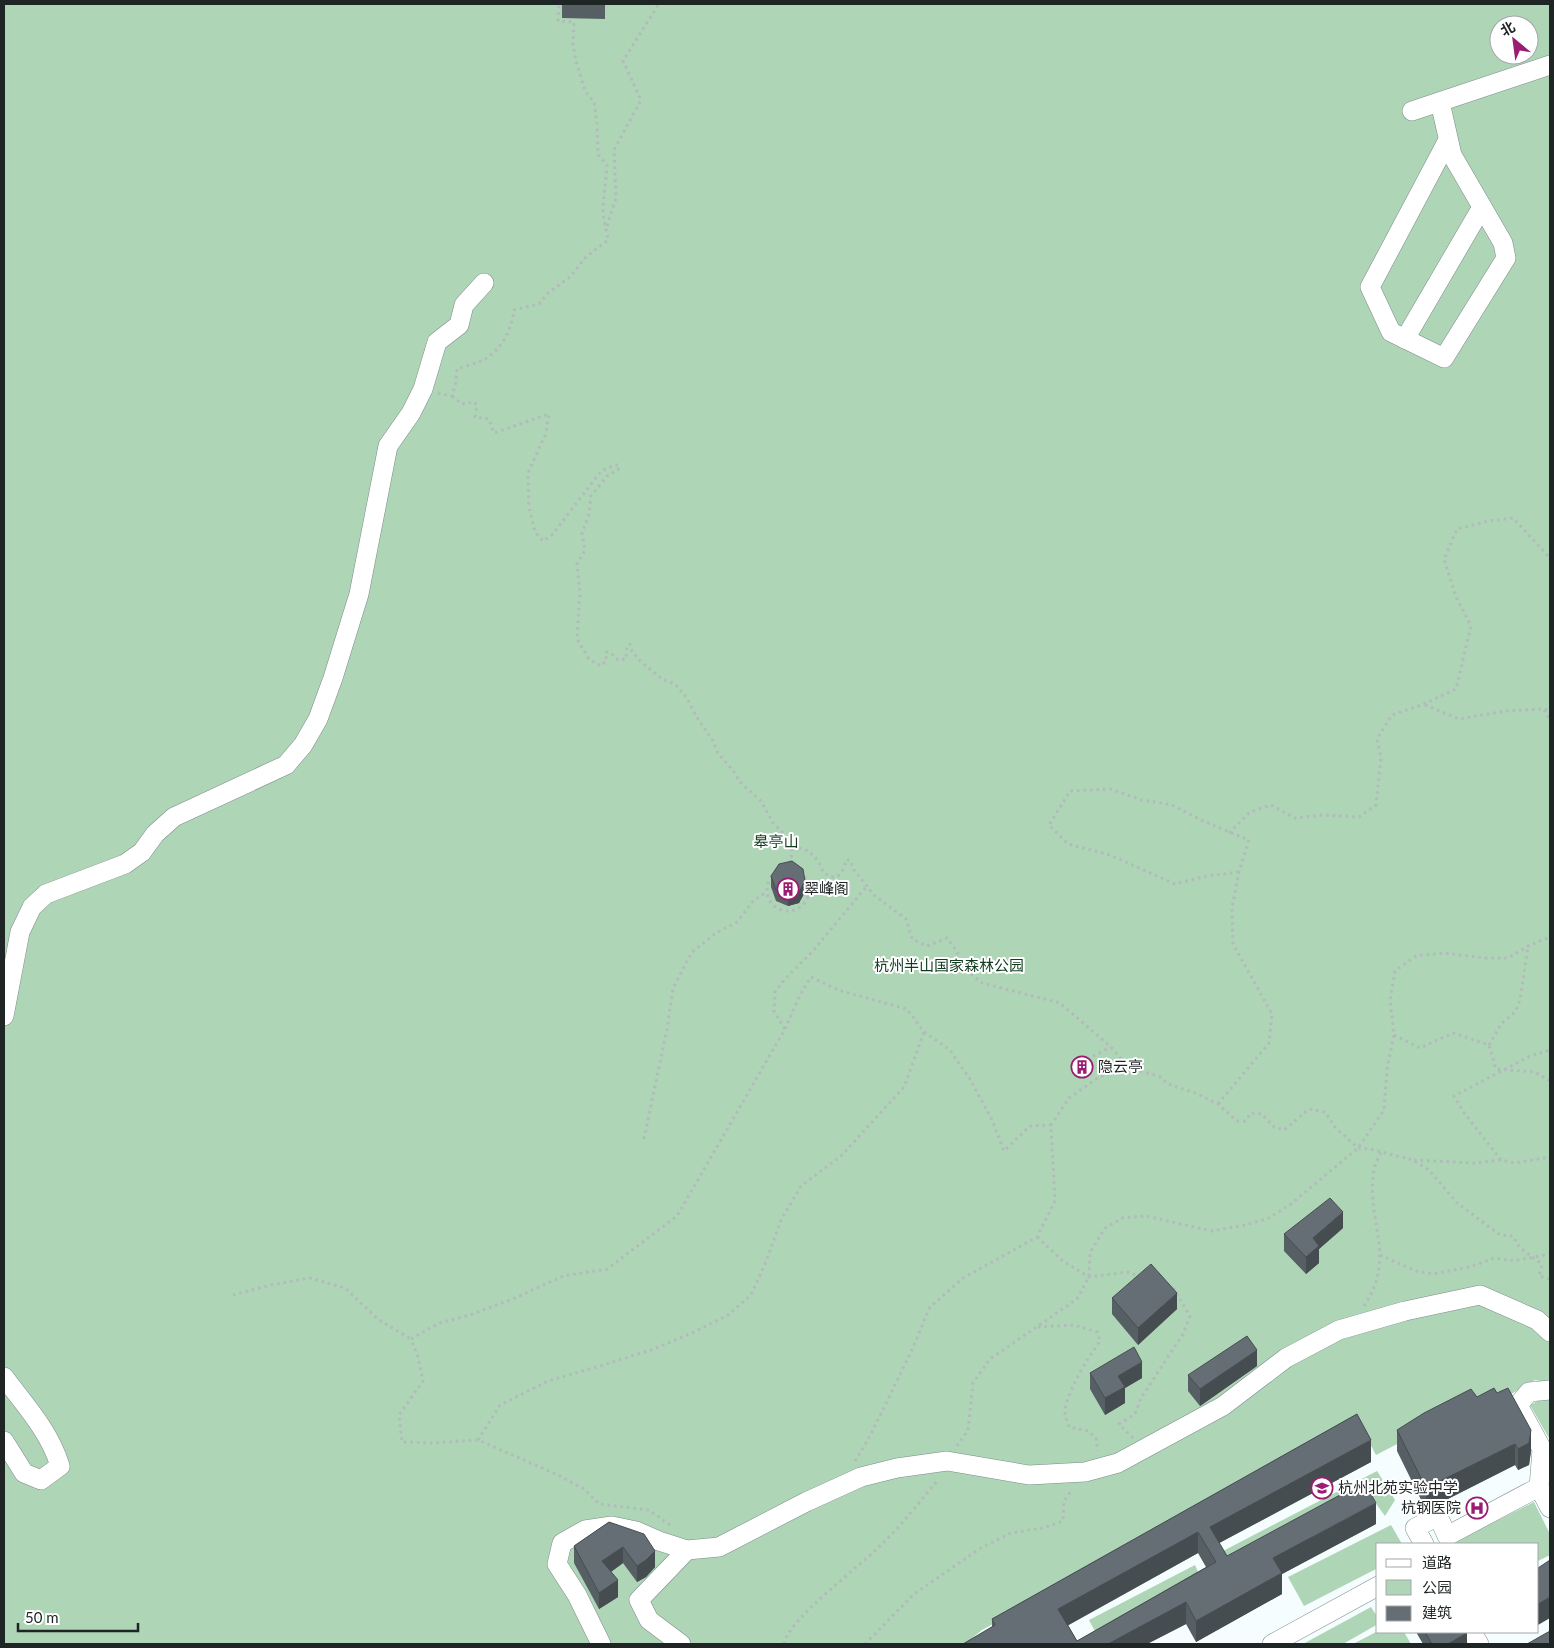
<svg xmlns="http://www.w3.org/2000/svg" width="1554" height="1648" font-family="Lato,'Noto Sans SC',sans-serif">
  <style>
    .green { fill: #aed5b6; fill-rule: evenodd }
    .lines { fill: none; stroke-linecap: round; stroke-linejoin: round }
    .minor-casing { stroke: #7d8b8c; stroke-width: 20 }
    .path { stroke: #b3babc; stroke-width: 3; stroke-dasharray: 2.5 4; stroke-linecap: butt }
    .minor { stroke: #fff; stroke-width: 19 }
    .wall { fill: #565f64; fill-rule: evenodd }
    .shaded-wall { fill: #464d51 }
    .building { fill: #646e74; stroke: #464d51; fill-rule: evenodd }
    .labels { text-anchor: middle; stroke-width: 4; stroke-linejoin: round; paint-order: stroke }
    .park-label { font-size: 15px; fill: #123b1f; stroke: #fff }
    .poi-label { font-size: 15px; fill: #1f2425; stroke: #fff; text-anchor: start }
  </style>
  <rect width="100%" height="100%" fill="#f5fdff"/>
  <!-- green -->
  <g class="green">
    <path d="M4 4H1550V1383L1535 1380 1503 1399 1490 1396 1376 1455 1360 1425 982 1630 965 1644H4ZM1499 25H1529V55H1499Z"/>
    <path d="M1543 1398H1550V1440L1530 1405Z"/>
    <path d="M1377 1471 1395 1500 1385 1516 1369 1494 1232 1568 1223 1551Z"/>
    <path d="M1534 1502 1550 1534V1555L1538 1561V1544H1451Z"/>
    <path d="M1391 1525 1402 1544H1378V1568L1304 1606 1288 1577Z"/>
    <path d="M1195 1565 1203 1583 1098 1637 1089 1620Z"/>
    <path d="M1371 1607 1378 1618V1624L1343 1644H1303Z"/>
    <path d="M1378 1631 1404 1632 1411 1644H1353Z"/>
  </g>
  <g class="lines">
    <!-- minor casing -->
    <g class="minor-casing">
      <g id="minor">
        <path d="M1440 102 1452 155 1503 243 1506 258 1444 358 1391 332 1370 287 1448 140"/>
        <path d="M1412 111 1550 65"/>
        <path d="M1405 339 1482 207"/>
        <path d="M4 1016 20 932 32 907 46 894 125 864 142 852 155 834 174 817 286 765 303 745 318 719 333 678 359 594 388 446 411 413 423 389 437 342 459 325 464 305 484 283"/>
        <path d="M4 1377C25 1405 50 1432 60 1466L41 1480 24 1473 4 1441"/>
        <path d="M1539 1487 1542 1449 1518 1405 1529 1392 1550 1390"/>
        <path d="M1424 1544 1415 1528 1438 1516 1447 1536 1539 1487 1550 1508"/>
        <path d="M1472 1632 1479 1644"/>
        <path d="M601 1644 577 1595 557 1564 562 1543 585 1530 612 1526 636 1531 659 1541 687 1550 719 1547 806 1502 861 1477 897 1468 947 1461 1029 1475 1085 1472 1118 1463 1223 1406 1286 1358 1339 1330 1405 1311 1480 1295 1537 1320 1550 1332"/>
        <path d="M681 1644 649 1620 639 1600 687 1550"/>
        <path d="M1272 1644 1378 1586"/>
      </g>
    </g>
    <!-- path -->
    <g class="path">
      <path d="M607 226 616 198 614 150 641 100 623 61 658 5 661 4"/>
      <path d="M438 393 452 396 456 382 457 369C465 366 475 364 483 360 501 351 512 329 514 310L539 304 548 293 570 277 586 257 608 240C607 231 604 222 603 213 603 197 606 181 607 165L598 155 597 122 594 102 585 91 576 61 573 45 574 22 558 21 559 4"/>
      <path d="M452 396 462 404 474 402 477 405 475 417 489 419 494 433 549 414 546 433 528 473 529 507 535 532 543 541 552 535 601 471 615 465H619L618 470 607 476 591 496 589 514 582 533 585 550 577 564 580 592 577 639 589 659 601 666 606 661V652H610L618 660 626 659 627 646 630 644 632 651 641 662 662 679 675 684 687 698 696 716 713 741 718 753 734 772 740 782 761 801 773 823 786 836 792 847C809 848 818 857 823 872L831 877 838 876 844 868 846 860H850L854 870 874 895 906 919 912 939 927 946 947 938 956 950 964 968 982 983 1060 1003 1111 1047 1129 1068 1159 1076 1168 1084 1195 1093 1218 1104 1237 1121H1245L1251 1113 1262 1114 1274 1127 1284 1130 1309 1109 1325 1112 1335 1127 1358 1148 1370 1149 1413 1160 1429 1170 1457 1203 1500 1235 1513 1236 1520 1248 1542 1264 1539 1276 1550 1279"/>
      <path d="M1425 705 1459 719 1506 711 1544 709 1550 711"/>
      <path d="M1544 710 1550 720"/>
      <path d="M1229 833 1250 812 1271 805 1295 818 1322 815 1359 817 1376 805 1381 758 1377 739 1392 715 1424 704 1456 689 1471 626 1456 597 1444 559 1457 529 1489 521 1513 518 1550 558"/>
      <path d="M791 864 792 847"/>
      <circle cx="788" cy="890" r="21"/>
      <path d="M785 1029 800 995 811 977 838 990 907 1009 924 1032 949 1049 970 1079 992 1120 1004 1151 1030 1126 1051 1125"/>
      <path d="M1394 1035 1420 1048 1453 1033 1489 1045 1496 1069 1535 1072 1550 1081"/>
      <path d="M1489 1045 1501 1024 1515 1012 1520 1000 1528 946"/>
      <path d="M1087 1059 1111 1047"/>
      <path d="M1218 1104 1269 1043 1272 1014 1233 944 1232 907 1239 872 1249 840 1203 821 1172 805 1142 800 1110 789 1070 791 1049 825 1068 844 1110 855 1175 884 1207 876 1239 872"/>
      <path d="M644 1139 667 1029 673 988 692 952 716 933 737 922 754 900 767 892"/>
      <path d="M1414 1160 1474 1163 1501 1160 1515 1163 1550 1157"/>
      <path d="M1501 1160 1465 1114 1454 1096 1530 1056 1550 1050"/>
      <path d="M1037 1237 1063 1261 1089 1277 1127 1272 1139 1276"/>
      <path d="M1380 1255 1416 1271 1433 1274 1470 1267 1494 1258 1513 1261 1550 1254"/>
      <path d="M233 1295 271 1285 310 1278 345 1288 379 1320 411 1339"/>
      <path d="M1364 1306C1398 1255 1365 1221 1374 1170 1375 1164 1379 1157 1381 1152"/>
      <path d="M1038 1327 1074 1325 1097 1332 1100 1341C1089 1356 1063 1397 1065 1415 1066 1419 1068 1423 1069 1427L1089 1431 1097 1440V1451"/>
      <path d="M1133 1438 1119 1424 1135 1414 1141 1398 1183 1334 1190 1316 1172 1286 1167 1284"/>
      <path d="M478 1440 500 1405 548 1381 600 1366 654 1349 694 1332 728 1315 751 1295 765 1264 781 1220 801 1186 841 1156 904 1087 924 1032"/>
      <path d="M957 1446 968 1430 973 1383 990 1359 1077 1299 1089 1277 1090 1253 1104 1229 1122 1218 1146 1216 1212 1231 1245 1225 1269 1218 1291 1204 1358 1148 1384 1110 1387 1069 1394 1035 1390 1000 1395 971 1416 956 1444 953 1486 958H1508L1528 946 1550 937"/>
      <path d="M855 1461 870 1436 911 1352 930 1307 963 1278 1037 1237 1055 1201 1051 1125 1069 1098 1099 1077 1129 1068"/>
      <path d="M670 1525 649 1510 599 1504 584 1489 556 1474 478 1440 432 1443 402 1442 399 1415 423 1381 418 1357 411 1339 439 1323 470 1315 515 1298 563 1276 607 1269 677 1216 785 1029 774 1011 775 992 785 979 812 952 867 886"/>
      <path d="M784 1644C788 1619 862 1565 882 1544 902 1525 920 1501 938 1480"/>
      <path d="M865 1644 914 1594 981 1548 1011 1533 1043 1528 1063 1521 1064 1501 1072 1490"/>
    </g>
    <!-- minor -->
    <use href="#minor" class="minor"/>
  </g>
  <!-- wall -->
  <g class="wall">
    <path d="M562 4H605V19L562 18Z"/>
    <path d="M771 876 805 892 799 903 788 906 776 901 771 887Z"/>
    <path d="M1343 1228 1319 1249V1263L1306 1274 1284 1251V1234Z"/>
    <path d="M1112 1298 1177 1309 1138 1345 1112 1314Z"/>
    <path d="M1257 1366 1200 1406 1188 1391V1375Z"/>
    <path d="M1090 1373 1142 1378 1125 1388V1403L1105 1415 1090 1389Z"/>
    <path d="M1477 1397 1531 1451 1529 1465 1518 1470 1515 1465 1426 1510 1397 1451V1430Z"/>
    <path d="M1357 1414 1371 1462 1219 1543 1227 1556 1376 1524 1282 1574V1594L1196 1642 1186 1624 1147 1644H963L992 1627V1619ZM1198 1553 1206 1567 1077 1641 1068 1625Z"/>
    <path d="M609 1522 655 1567 646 1577 637 1582 623 1563 611 1572 618 1597 599 1609 574 1563V1546Z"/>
    <path d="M1416 1632H1467V1644H1423Z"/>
  </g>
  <!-- shaded-wall -->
  <g class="shaded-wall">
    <path d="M805 881V892L799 903 788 906V895Z"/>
    <path d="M1343 1212V1228L1319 1249V1263L1306 1274V1257L1313 1238Z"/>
    <path d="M1177 1293V1309L1138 1345V1328Z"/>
    <path d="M1257 1350V1366L1200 1406V1389Z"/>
    <path d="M1142 1362V1378L1125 1388V1403L1105 1415V1398L1118 1376Z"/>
    <path d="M1531 1430V1451L1529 1465 1518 1470V1449Z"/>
    <path d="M1371 1440V1462L1210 1548V1527Z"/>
    <path d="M1515 1444V1465L1426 1510V1488Z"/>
    <path d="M1376 1503V1524L1282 1574V1594L1196 1642V1621L1273 1558Z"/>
    <path d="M1198 1532V1553L1058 1631V1609Z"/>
    <path d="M623 1547V1563L602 1578V1561Z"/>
    <path d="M655 1551V1567L646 1577 637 1582V1566Z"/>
    <path d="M618 1580V1597L599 1609V1593Z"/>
    <path d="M1550 1597V1618L1538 1625V1604Z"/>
    <path d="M1186 1602V1624L1147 1644H1108Z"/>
    <path d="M1467 1633V1644H1448Z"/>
  </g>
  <!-- building -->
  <g class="building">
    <path d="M792 861 803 869 805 881 799 892 788 895 776 890 771 876 779 864Z"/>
    <path d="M1330 1198 1343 1212 1313 1238 1319 1246 1306 1257 1284 1234Z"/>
    <path d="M1151 1264 1177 1293 1138 1328 1112 1298Z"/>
    <path d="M1247 1336 1257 1350 1200 1389 1188 1375Z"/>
    <path d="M1134 1347 1142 1362 1118 1376 1125 1387 1105 1398 1090 1373Z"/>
    <path d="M1494 1388 1497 1393 1508 1388 1531 1430 1529 1443 1518 1449 1515 1444 1426 1488 1397 1430 1424 1413 1471 1389 1477 1397Z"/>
    <path d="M1357 1414 1371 1440 1210 1527 1227 1556 1364 1482 1376 1503 1273 1558 1282 1573 1196 1621 1186 1602 1108 1644H963L995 1625 992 1619ZM1198 1532 1216 1562 1077 1641 1058 1609Z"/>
    <path d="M609 1522 644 1534 655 1551 646 1560 637 1566 623 1547 602 1561 618 1580 599 1593 574 1546Z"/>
    <path d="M1550 1560V1597L1538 1604V1568Z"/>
    <path d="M1550 1631V1644H1527Z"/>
    <path d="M1425 1632H1467V1633L1448 1644H1432Z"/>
  </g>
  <!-- icons -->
  <defs>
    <g id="building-ring" transform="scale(1.125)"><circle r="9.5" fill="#fff" stroke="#9a1c73" stroke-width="1.5"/><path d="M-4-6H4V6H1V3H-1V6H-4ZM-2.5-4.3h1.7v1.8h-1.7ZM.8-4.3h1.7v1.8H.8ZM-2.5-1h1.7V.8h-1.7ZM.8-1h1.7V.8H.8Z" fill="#9a1c73"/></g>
    <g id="school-ring" transform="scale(1.125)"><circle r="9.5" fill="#fff" stroke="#9a1c73" stroke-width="1.5"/><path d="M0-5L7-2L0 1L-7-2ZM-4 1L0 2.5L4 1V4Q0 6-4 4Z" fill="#9a1c73"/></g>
    <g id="hospital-ring" transform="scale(1.125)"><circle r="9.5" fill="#fff" stroke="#9a1c73" stroke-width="1.5"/><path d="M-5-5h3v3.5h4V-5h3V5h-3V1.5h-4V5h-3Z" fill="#9a1c73"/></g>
  </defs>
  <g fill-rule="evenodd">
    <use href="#building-ring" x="788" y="889"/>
    <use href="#building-ring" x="1082" y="1067"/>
    <use href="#school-ring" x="1322" y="1488"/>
    <use href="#hospital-ring" x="1477" y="1508"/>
  </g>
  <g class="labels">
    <!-- park labels -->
    <g class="park-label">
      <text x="776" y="847">皋亭山</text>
      <text x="949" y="971">杭州半山国家森林公园</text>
    </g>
    <!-- poi labels -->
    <g class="poi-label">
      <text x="804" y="894">翠峰阁</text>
      <text x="1098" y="1072">隐云亭</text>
      <text x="1338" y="1493">杭州北苑实验中学</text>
      <text x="1461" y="1513" text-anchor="end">杭钢医院</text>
    </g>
  </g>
  <!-- border -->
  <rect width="1554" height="1648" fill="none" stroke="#1f2425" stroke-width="10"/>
  <!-- legend -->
  <rect x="1376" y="1543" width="162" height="90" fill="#ffffff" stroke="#a5a7a8"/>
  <rect x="1386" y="1559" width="25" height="8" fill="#ffffff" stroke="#a5a7a8"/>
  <text x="1422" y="1568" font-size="15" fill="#1f2425">道路</text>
  <rect x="1386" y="1580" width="25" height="15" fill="#aed5b6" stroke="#a5a7a8"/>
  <text x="1422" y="1593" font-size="15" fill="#1f2425">公园</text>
  <rect x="1386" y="1606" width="25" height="15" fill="#646e74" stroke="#a5a7a8"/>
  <text x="1422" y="1618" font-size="15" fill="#1f2425">建筑</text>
  <!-- north arrow -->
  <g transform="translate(1514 40) rotate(331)"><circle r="24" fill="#ffffff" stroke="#a5a7a8"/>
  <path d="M0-4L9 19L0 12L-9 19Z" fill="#9a1c73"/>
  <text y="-8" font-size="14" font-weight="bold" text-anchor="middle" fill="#1f2425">北</text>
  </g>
  <!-- scale -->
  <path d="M18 1623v8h120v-8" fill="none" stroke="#1f2425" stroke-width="2.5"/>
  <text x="25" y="1623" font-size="15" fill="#1f2425" stroke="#ffffff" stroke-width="4" paint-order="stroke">50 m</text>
</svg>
